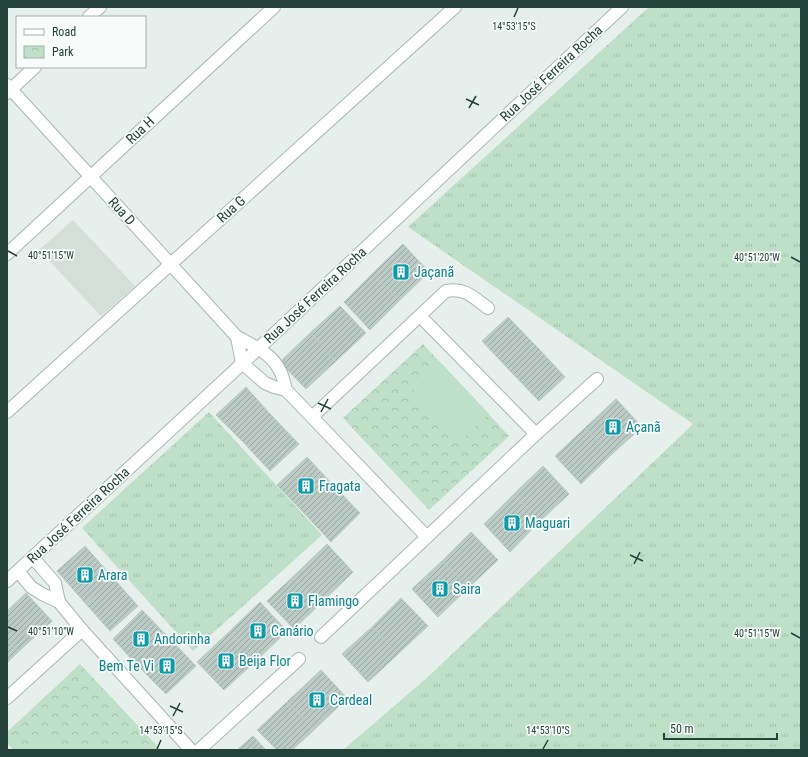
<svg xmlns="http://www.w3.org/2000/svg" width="808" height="757" font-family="'Roboto Condensed',sans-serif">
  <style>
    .built { fill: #d4dfda }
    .grass { fill: url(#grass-tufts) }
    .park { fill: url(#park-crowns) }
    .garden { fill: #bfe0c8 }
    .building { fill: url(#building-hatch); stroke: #b8c9c2 }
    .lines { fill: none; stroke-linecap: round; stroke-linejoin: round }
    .minor-casing { stroke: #a8b8b2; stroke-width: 14 }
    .minor { stroke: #fff; stroke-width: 12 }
    .ticks { fill: none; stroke: #24423a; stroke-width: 1.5 }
    .labels { text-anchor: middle; stroke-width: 3.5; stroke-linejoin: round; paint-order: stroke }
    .street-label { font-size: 14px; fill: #24423a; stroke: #f7fbf9 }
    .culture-label { font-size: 14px; fill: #0d838f; stroke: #f7fbf9; text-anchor: start }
    .ticks-label { font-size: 10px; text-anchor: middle; fill: #24423a; stroke: #f7fbf9; stroke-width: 3.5; stroke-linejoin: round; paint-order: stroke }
  </style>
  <defs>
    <pattern id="grass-tufts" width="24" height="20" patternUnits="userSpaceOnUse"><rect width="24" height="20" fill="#bfe0c8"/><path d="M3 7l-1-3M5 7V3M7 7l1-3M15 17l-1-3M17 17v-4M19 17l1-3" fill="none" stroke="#a4c1ad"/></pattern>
    <pattern id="park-crowns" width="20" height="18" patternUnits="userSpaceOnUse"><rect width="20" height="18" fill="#bfe0c8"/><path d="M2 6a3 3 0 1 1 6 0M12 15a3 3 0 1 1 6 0" fill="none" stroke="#a4c1ad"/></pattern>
    <pattern id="building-hatch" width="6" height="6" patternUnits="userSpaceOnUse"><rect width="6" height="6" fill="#bbcac4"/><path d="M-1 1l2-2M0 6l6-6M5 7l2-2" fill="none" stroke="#98a6a0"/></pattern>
  </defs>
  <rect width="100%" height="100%" fill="#e6efeb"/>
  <!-- built -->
  <path class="built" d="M73 220 135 286 101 316 39 250Z"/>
  <!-- grass -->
  <g class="grass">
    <path d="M649 7H801V750H343L429 676 693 424 408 227Z"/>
    <path d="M209 412 322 535 193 651 82 528Z"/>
  </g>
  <!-- park -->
  <g class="park">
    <path d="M423 344 509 436 429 510 343 418Z"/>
    <path d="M80 664 161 750H14L7 743V732Z"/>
  </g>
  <!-- garden -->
  <g class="garden">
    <path d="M442 364 489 414 457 444 410 394Z"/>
    <path d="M50 732 67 750H31Z"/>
  </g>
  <!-- building -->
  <g class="building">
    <path d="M403 244 429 272 399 301 373 273Z"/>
    <path d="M373 273 399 301 370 330 344 302Z"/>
    <path d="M340 306 366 333 336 361 310 333Z"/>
    <path d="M508 317 538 348 512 373 482 341Z"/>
    <path d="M310 333 336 361 306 389 280 362Z"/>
    <path d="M538 348 565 377 539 401 512 373Z"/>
    <path d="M246 387 271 415 243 442 216 415Z"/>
    <path d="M616 399 642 427 611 455 585 428Z"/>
    <path d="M271 415 299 444 270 471 243 442Z"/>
    <path d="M585 428 611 455 581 484 555 456Z"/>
    <path d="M307 457 334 486 304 513 277 485Z"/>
    <path d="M543 466 569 494 539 522 514 494Z"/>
    <path d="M334 486 360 513 331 542 304 513Z"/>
    <path d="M514 494 539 522 510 552 484 524Z"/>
    <path d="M471 532 498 560 468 588 442 561Z"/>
    <path d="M327 544 353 572 324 600 297 573Z"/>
    <path d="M85 546 114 579 86 604 57 571Z"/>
    <path d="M442 561 468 588 438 617 412 589Z"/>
    <path d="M297 573 324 600 294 629 267 601Z"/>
    <path d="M114 579 138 606 110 631 86 604Z"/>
    <path d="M26 593 52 621 18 652 7 640V611Z"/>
    <path d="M401 598 428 626 398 654 372 627Z"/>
    <path d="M260 602 287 631 256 661 229 632Z"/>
    <path d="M142 610 169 638 139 667 113 639Z"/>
    <path d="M372 627 398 654 368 682 342 654Z"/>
    <path d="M229 632 256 661 224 690 197 662Z"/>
    <path d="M169 638 196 666 166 694 139 667Z"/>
    <path d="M7 640 18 652 7 663Z"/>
    <path d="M321 670 347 698 314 730 287 702Z"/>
    <path d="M287 702 314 730 292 750H277L257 730Z"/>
    <path d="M253 736 266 750H237Z"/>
  </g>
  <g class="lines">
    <!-- minor casing -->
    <g class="minor-casing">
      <g id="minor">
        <path d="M89 17 100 7"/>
        <path d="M7 85 237 337C252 345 271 353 279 369 283 375 284 383 286 390L427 537"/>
        <path d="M7 93 35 67"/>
        <path d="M7 254 274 7"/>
        <path d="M420 316 536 434 597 379"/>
        <path d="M237 337 242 363 265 383 274 387 286 390"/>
        <path d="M7 412 455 7"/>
        <path d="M312 417 446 291C465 287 474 298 488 308"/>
        <path d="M33 558 55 583 59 602"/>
        <path d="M18 571 31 587 42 594 59 602 82 630 191 750"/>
        <path d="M7 581 259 348 622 7"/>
        <path d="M321 637 536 434"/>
        <path d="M7 698 82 630"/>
        <path d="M199 750 299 659"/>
      </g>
    </g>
    <!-- minor -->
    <use href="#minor" class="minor"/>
  </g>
  <!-- ticks -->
  <path class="ticks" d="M514 17 518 8M466 99 479 105M469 108 476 96M8 251 17 256M791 257 800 262M318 403 331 409M321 412 328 399M630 555 643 561M634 564 640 552M8 627 17 631M791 633 800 638M170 706 183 712M173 716 180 703M157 749 161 740M543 749 548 740"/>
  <!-- icons -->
  <defs>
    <g id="building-square" transform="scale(0.9)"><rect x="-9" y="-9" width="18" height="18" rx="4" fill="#0f9aa8" stroke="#f7fbf9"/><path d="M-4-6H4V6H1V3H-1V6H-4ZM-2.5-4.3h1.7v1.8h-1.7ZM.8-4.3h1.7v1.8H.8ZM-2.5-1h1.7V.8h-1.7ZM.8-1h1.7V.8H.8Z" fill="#fff"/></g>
  </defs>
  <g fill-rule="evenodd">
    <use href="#building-square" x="401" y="272"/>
    <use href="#building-square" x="613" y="427"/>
    <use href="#building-square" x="306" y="486"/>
    <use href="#building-square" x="512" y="523"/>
    <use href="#building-square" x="85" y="575"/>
    <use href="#building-square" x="440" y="589"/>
    <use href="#building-square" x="295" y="601"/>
    <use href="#building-square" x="258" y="631"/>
    <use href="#building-square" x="141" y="639"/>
    <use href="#building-square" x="226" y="661"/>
    <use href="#building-square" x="167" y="666"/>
    <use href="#building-square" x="317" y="700"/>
  </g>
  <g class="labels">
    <!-- street labels -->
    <g class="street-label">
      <text transform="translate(551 73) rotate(-43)" y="5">Rua José Ferreira Rocha</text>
      <text transform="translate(140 130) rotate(-43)" y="5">Rua H</text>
      <text transform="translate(231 209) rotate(-42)" y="5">Rua G</text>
      <text transform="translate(122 211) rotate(48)" y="5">Rua D</text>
      <text transform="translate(315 295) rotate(-43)" y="5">Rua José Ferreira Rocha</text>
      <text transform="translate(78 515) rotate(-43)" y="5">Rua José Ferreira Rocha</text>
    </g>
    <!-- culture labels -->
    <g class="culture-label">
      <text x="414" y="277">Jaçanã</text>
      <text x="626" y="432">Açanã</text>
      <text x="319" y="491">Fragata</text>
      <text x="525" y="528">Maguari</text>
      <text x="98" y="580">Arara</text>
      <text x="453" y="594">Saira</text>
      <text x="308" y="606">Flamingo</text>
      <text x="271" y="636">Canário</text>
      <text x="154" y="644">Andorinha</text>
      <text x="239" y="666">Beija Flor</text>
      <text x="154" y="671" text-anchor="end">Bem Te Vi</text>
      <text x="330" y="705">Cardeal</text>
    </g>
  </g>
  <g class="ticks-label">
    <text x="514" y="30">14°53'15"S</text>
    <text x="51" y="259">40°51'15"W</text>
    <text x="757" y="261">40°51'20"W</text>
    <text x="51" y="635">40°51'10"W</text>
    <text x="757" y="637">40°51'15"W</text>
    <text x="161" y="734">14°53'15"S</text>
    <text x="548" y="734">14°53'10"S</text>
  </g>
  <!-- border -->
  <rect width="808" height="757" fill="none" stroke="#24423a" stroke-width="16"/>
  <!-- legend -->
  <rect x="16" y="16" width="130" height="52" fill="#f7fbf9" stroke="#a3b1ad"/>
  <rect x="24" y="29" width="20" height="6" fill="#ffffff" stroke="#a3b1ad"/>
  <text x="52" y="36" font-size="12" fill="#24423a">Road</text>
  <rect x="24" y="46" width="20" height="12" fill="url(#park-crowns)" stroke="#a3b1ad"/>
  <text x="52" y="56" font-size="12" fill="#24423a">Park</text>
  <!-- scale -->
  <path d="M664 733v6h113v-6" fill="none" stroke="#24423a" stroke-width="2"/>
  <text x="670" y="733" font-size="12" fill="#24423a" stroke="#f7fbf9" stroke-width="3" paint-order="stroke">50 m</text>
</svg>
